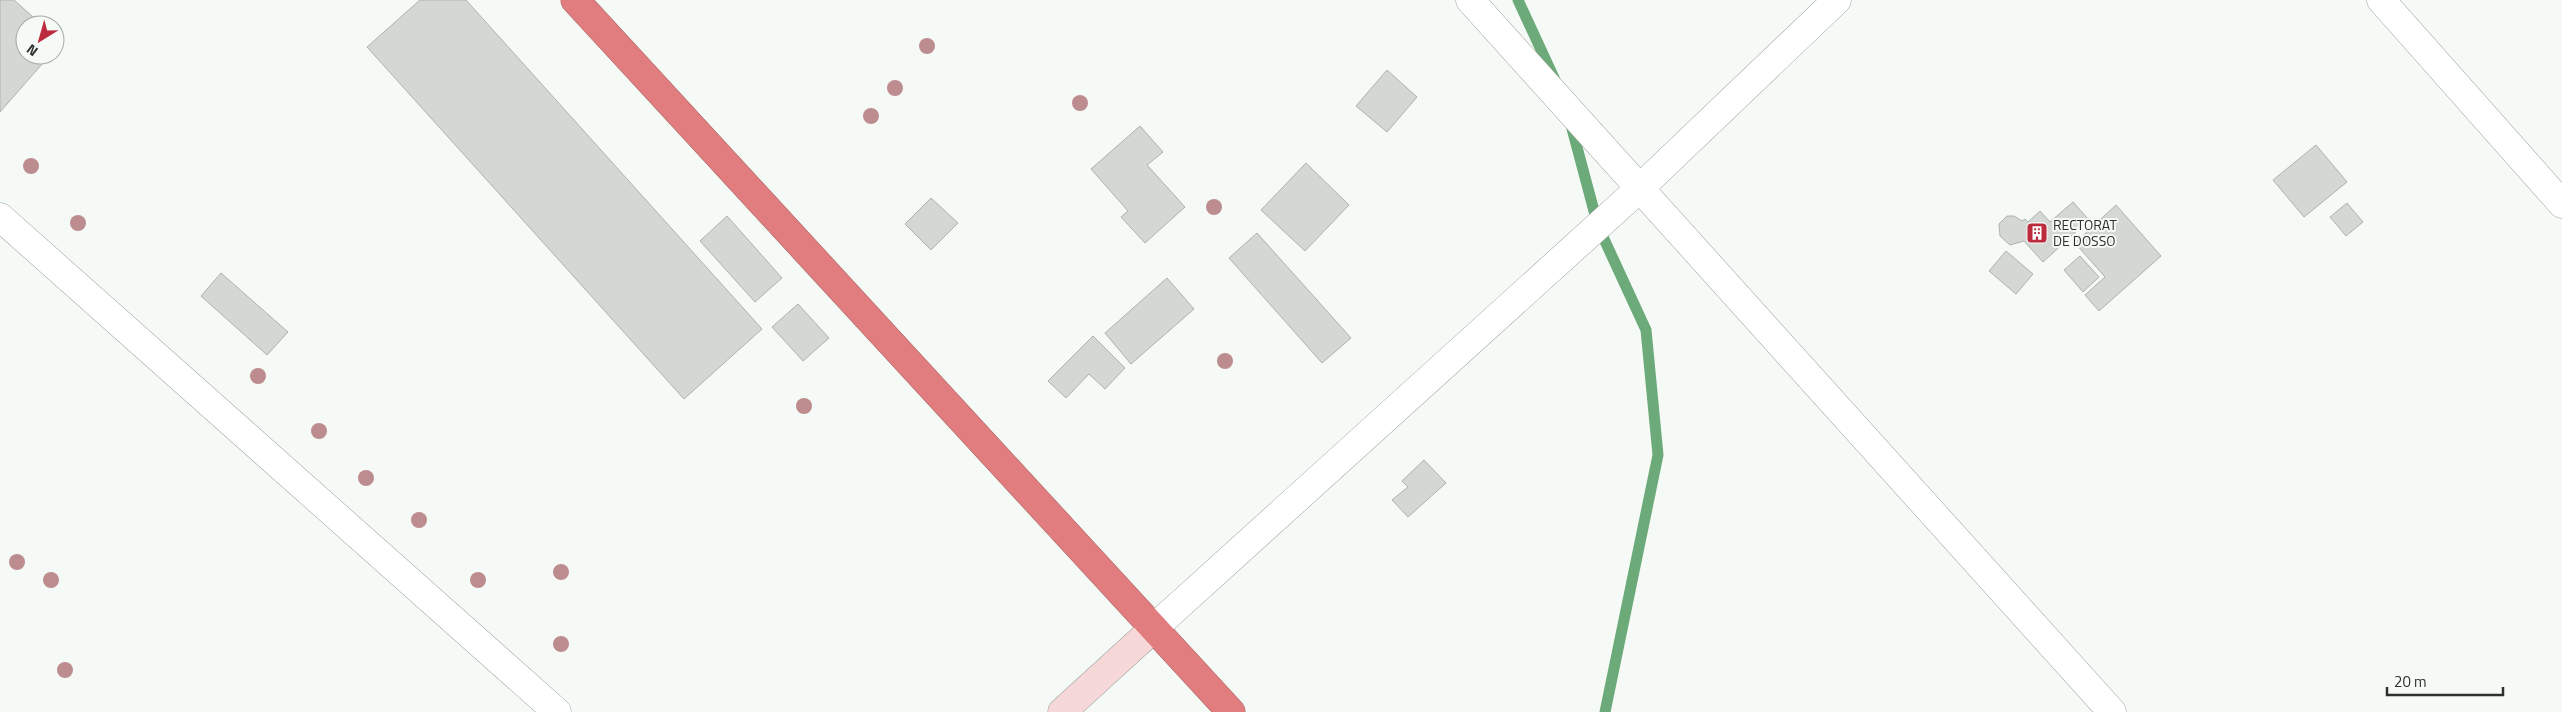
<svg xmlns="http://www.w3.org/2000/svg" width="2562" height="712" font-family="'Titillium Web',sans-serif">
  <style>
    .lines { fill: none; stroke-linecap: round; stroke-linejoin: round }
    .stream { stroke: #6daa79; stroke-width: 11 }
    .building { fill: #d3d8d4; stroke: #adb2ae }
    .street-casing { stroke: #9fa39f; stroke-width: 29 }
    .secondary-casing { stroke: #9fa39f; stroke-width: 29 }
    .highway-casing { stroke: #a26262; stroke-width: 29 }
    .street { stroke: #fff; stroke-width: 28 }
    .secondary { stroke: #f6d8d8; stroke-width: 28 }
    .highway { stroke: #e17d7e; stroke-width: 28 }
    .tree { fill: #bd8c8e }
    .labels { text-anchor: middle; stroke-width: 4; stroke-linejoin: round; paint-order: stroke }
    .poi-label { font-size: 14px; fill: #2e302e; stroke: #f5faf6; text-anchor: start }
  </style>
  <rect width="100%" height="100%" fill="#f5faf6"/>
  <g class="lines">
    <!-- stream -->
    <g class="stream">
      <path d="M1518 0 1555 80"/>
      <path d="M1570 121 1598 226 1646 330 1658 455 1605 712"/>
    </g>
  </g>
  <!-- building -->
  <g class="building">
    <path d="M0 0H14L42 25H25V55H50L0 112Z"/>
    <path d="M420 0H466L762 329 684 399 367 47Z"/>
    <path d="M1387 70 1417 97 1387 132 1356 106Z"/>
    <path d="M1140 126 1163 152 1147 165 1185 207 1145 243 1121 217 1128 211 1091 169Z"/>
    <path d="M2316 145 2347 182 2304 217 2273 180Z"/>
    <path d="M1306 163 1349 205 1305 251 1261 210Z"/>
    <path d="M931 198 958 223 931 250 905 224Z"/>
    <path d="M2073 202 2089 220 2043 262 2024 241 2010 245 2000 236 1999 224 2007 216H2014L2022 221 2025 219 2028 222 2040 211 2050 222Z"/>
    <path d="M2347 203 2363 222 2346 236 2330 217Z"/>
    <path d="M2116 205 2161 256 2099 311 2085 295 2105 277 2075 243Z"/>
    <path d="M727 216 782 278 755 302 700 241Z"/>
    <path d="M1257 233 1351 338 1322 363 1229 258Z"/>
    <path d="M2006 251 2033 274 2016 294 1989 271Z"/>
    <path d="M2080 256 2099 277 2083 292 2064 270Z"/>
    <path d="M221 273 288 332 267 355 201 296Z"/>
    <path d="M1167 278 1194 309 1131 364 1105 333Z"/>
    <path d="M798 304 829 338 803 361 772 327Z"/>
    <path d="M1093 336 1125 368 1105 389 1089 374 1066 398 1048 381Z"/>
    <path d="M1424 460 1446 483 1408 517 1392 500 1408 487 1402 481Z"/>
  </g>
  <g class="lines">
    <!-- street casing -->
    <g class="street-casing">
      <g id="street">
        <path d="M1470 0 2112 712"/>
        <path d="M2381 0 2562 204"/>
        <path d="M0 217 557 712"/>
        <path d="M1154 628 1640 188 1837 0"/>
      </g>
    </g>
    <!-- secondary casing -->
    <g class="secondary-casing">
      <path id="secondary" d="M1062 712 1154 628"/>
    </g>
    <!-- highway casing -->
    <g class="highway-casing">
      <path id="highway" d="M575 0 1231 712"/>
    </g>
    <!-- street -->
    <use href="#street" class="street"/>
    <!-- secondary -->
    <use href="#secondary" class="secondary"/>
    <!-- highway -->
    <use href="#highway" class="highway"/>
  </g>
  <!-- trees -->
  <g class="tree">
    <circle cx="927" cy="46" r="8"/>
    <circle cx="895" cy="88" r="8"/>
    <circle cx="1080" cy="103" r="8"/>
    <circle cx="871" cy="116" r="8"/>
    <circle cx="31" cy="166" r="8"/>
    <circle cx="1214" cy="207" r="8"/>
    <circle cx="78" cy="223" r="8"/>
    <circle cx="1225" cy="361" r="8"/>
    <circle cx="258" cy="376" r="8"/>
    <circle cx="804" cy="406" r="8"/>
    <circle cx="319" cy="431" r="8"/>
    <circle cx="366" cy="478" r="8"/>
    <circle cx="419" cy="520" r="8"/>
    <circle cx="17" cy="562" r="8"/>
    <circle cx="561" cy="572" r="8"/>
    <circle cx="51" cy="580" r="8"/>
    <circle cx="478" cy="580" r="8"/>
    <circle cx="561" cy="644" r="8"/>
    <circle cx="65" cy="670" r="8"/>
  </g>
  <!-- icons -->
  <defs>
    <g id="building-square" transform="scale(1.125)"><rect x="-9" y="-9" width="18" height="18" rx="4" fill="#bc2b3d" stroke="#f5faf6"/><path d="M-4-6H4V6H1V3H-1V6H-4ZM-2.5-4.3h1.7v1.8h-1.7ZM.8-4.3h1.7v1.8H.8ZM-2.5-1h1.7V.8h-1.7ZM.8-1h1.7V.8H.8Z" fill="#fff"/></g>
  </defs>
  <g fill-rule="evenodd">
    <use href="#building-square" x="2037" y="233"/>
  </g>
  <g class="labels">
    <!-- poi labels -->
    <g class="poi-label">
      <text x="2053" y="230">RECTORAT<tspan x="2053" dy="16">DE DOSSO</tspan></text>
    </g>
  </g>
  <!-- north arrow -->
  <g transform="translate(40 40) rotate(217)"><circle r="24" fill="#f5faf6" stroke="#a5a9a6"/>
  <path d="M0-4L9 19L0 12L-9 19Z" fill="#bc2b3d"/>
  <text y="-8" font-size="14" font-weight="bold" text-anchor="middle" fill="#2e302e">N</text>
  </g>
  <!-- scale -->
  <path d="M2387 687v8h116v-8" fill="none" stroke="#2e302e" stroke-width="2.5"/>
  <text x="2394" y="687" font-size="15" fill="#2e302e" stroke="#f5faf6" stroke-width="4" paint-order="stroke">20 m</text>
</svg>
